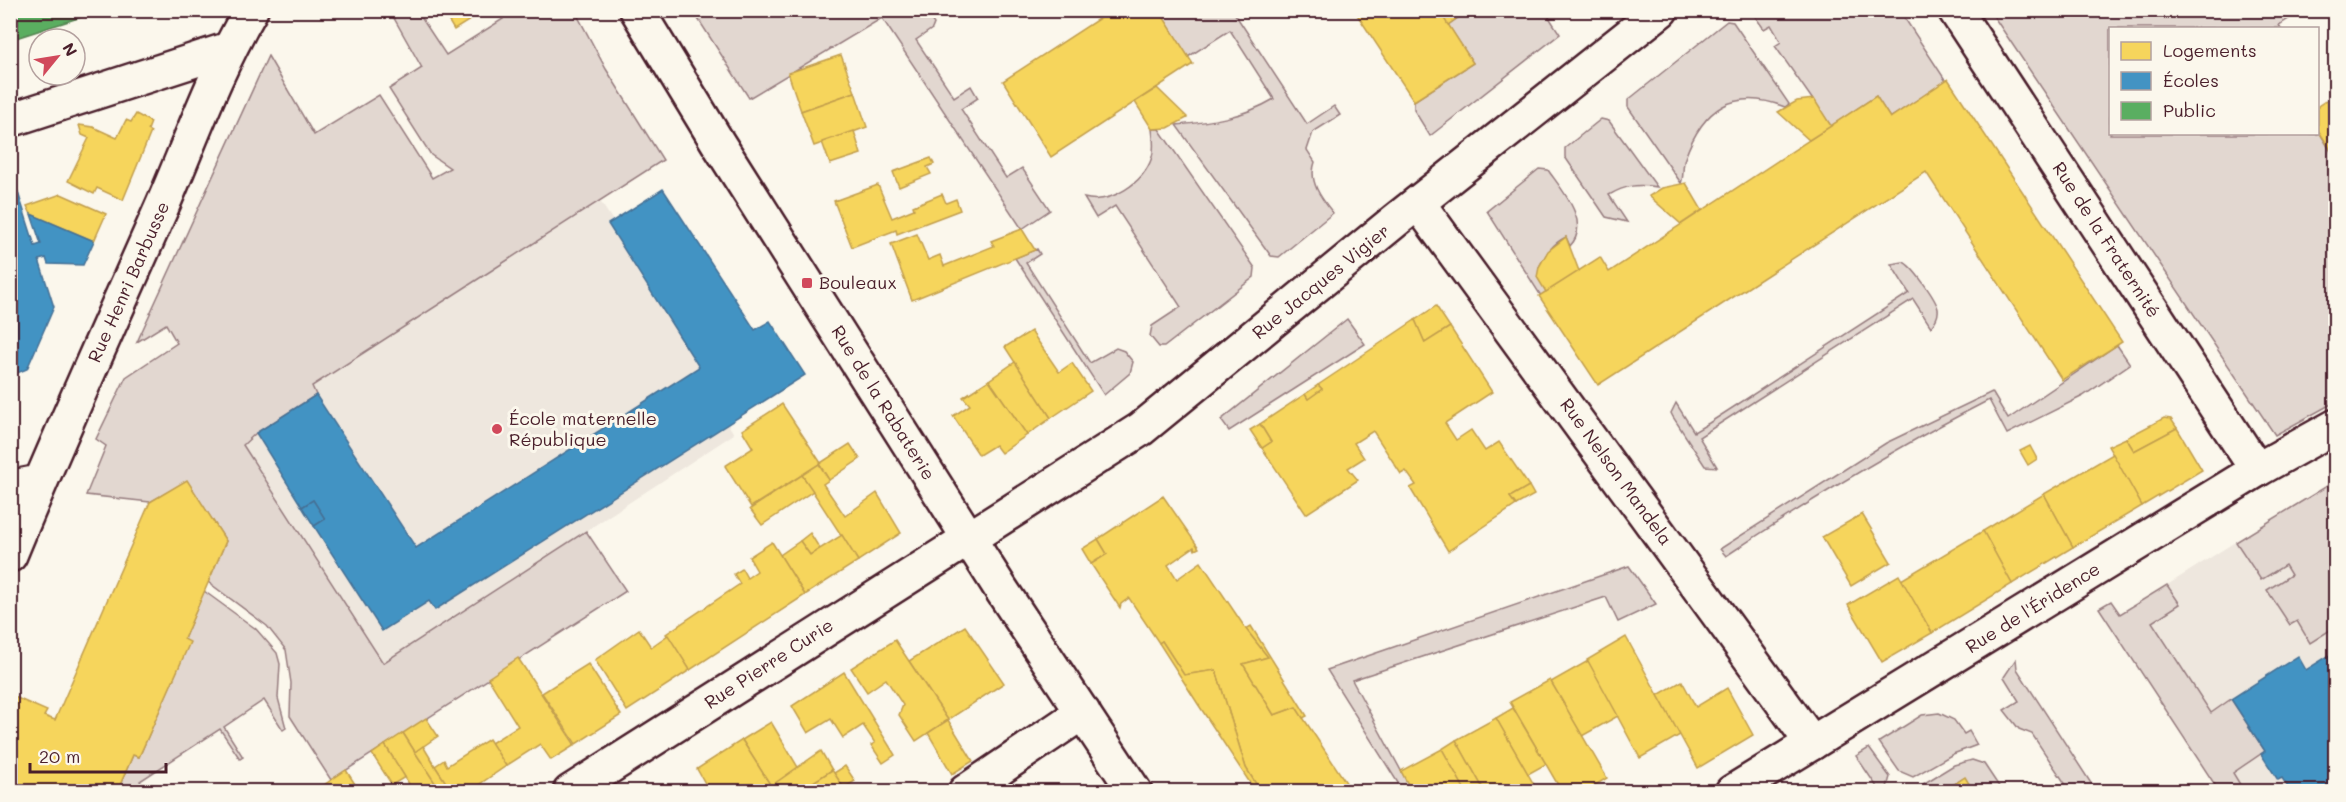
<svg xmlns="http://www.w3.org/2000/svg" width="2346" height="802" font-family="Mali,sans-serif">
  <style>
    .built { fill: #eee7de }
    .green { fill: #e2d7d0; stroke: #967b7e; stroke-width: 1.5 }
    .homes { fill: #f6d55c; stroke: #c29e4d; stroke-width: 1.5 }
    .schools { fill: #4393c3; stroke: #457095; stroke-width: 1.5 }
    .public { fill: #5aae61; stroke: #558351; stroke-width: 1.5 }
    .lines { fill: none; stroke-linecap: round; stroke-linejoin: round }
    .pedestrian-casing { stroke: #4a1f2b; stroke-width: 34 }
    .minor-casing { stroke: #4a1f2b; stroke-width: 38 }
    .pedestrian { stroke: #fbf7ec; stroke-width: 30 }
    .minor { stroke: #fbf7ec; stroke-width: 33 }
    .poi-dot { fill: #d1495b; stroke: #fbf7ec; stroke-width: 2 }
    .labels { text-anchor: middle; stroke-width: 6; stroke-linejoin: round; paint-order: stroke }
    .street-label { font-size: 18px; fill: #4a1f2b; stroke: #fbf7ec }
    .poi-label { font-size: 18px; fill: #4a1f2b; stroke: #fbf7ec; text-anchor: start }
  </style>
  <rect width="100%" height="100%" fill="#fbf7ec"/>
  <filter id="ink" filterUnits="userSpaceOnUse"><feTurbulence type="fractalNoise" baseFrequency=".0167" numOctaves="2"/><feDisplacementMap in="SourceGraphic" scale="12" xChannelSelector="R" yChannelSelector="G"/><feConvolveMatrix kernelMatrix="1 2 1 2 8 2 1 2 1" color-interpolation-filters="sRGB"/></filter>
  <g filter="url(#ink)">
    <!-- built -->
    <g class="built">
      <path d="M663 189 754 330 770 321 805 375 728 424 734 434 383 664 243 445 256 433 316 394 311 386 600 201 613 221Z"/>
      <path d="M2276 516 2335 608V791H2235L2120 615Z"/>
    </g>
    <!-- green -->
    <g class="green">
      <path d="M390 11H417L446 55 503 19 498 11H575L606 69 663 160 312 386 316 395 256 433 243 445 383 663 586 531 626 591 331 780 290 716 291 683 286 650 267 626 208 582 226 541 187 481 150 502 86 495 106 446 96 439 126 377 177 343 166 324 137 342 268 56 314 135 379 95 432 178 450 168 431 155 389 89 422 68Z"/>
      <path d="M693 11H925L934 24 932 29 916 40 954 97 971 86 978 98 961 109 1006 178 1022 168 1050 210 1022 229 882 18 749 98Z"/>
      <path d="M1159 11H1233L1307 124 1334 106 1340 115 1313 132 1307 150 1315 162C1308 181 1321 198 1333 213L1279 257 1271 256 1176 125C1211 122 1244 117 1274 99L1230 30 1188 57Z"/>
      <path d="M1468 11H1545L1560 34 1430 136 1414 110V101L1473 63 1448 25Z"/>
      <path d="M1751 11H1900L1946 81 1890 118 1876 96 1831 126 1775 46 1781 42 1771 25 1764 29Z"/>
      <path d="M1990 11H2301L2279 25 2281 28H2110V134H2318V130L2335 158V402L2275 435Z"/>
      <path d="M1727 21 1733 22 1789 104 1785 107C1734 87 1703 108 1685 158 1682 166 1684 178 1681 183L1628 107V100Z"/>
      <path d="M1601 119 1609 121 1657 187C1637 184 1626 185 1609 195L1627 222 1606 217 1565 157V148Z"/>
      <path d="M1152 129H1159L1255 268 1254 277 1164 347H1159L1150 336 1152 326 1181 307 1115 206 1096 218 1084 198C1110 205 1144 183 1152 157 1155 147 1153 138 1152 129Z"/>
      <path d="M1539 169 1548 170C1561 189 1592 223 1570 246L1566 237C1552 244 1546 254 1539 267L1546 292 1541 296 1487 211Z"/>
      <path d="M1037 249 1040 254 1026 263 1090 363 1116 348 1124 351 1133 362 1130 373 1104 395 1015 258Z"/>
      <path d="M1903 262C1912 265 1936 299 1938 309 1939 316 1935 322 1931 327L1913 299 1699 437 1717 467 1705 466 1673 417 1671 413 1676 403 1694 432 1709 423 1909 293 1891 264Z"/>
      <path d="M1347 319 1365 344 1229 431 1221 420Z"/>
      <path d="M2117 345 2130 364 2083 396 2007 434 1989 400C1897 447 1812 499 1726 556L1720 549 1886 443 1992 392 2008 419Z"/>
      <path d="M2335 481V627L2310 643 2297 621 2290 625 2267 590 2291 575 2285 565 2261 580 2236 542Z"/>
      <path d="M1629 566 1656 604 1618 622 1606 597 1352 680 1412 791H1403L1327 670Z"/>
      <path d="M2167 585 2180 604 2152 622 2211 713 2231 699 2265 751 2233 773 2244 791H2219L2099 608 2111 601 2120 614Z"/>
      <path d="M204 591 256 629 277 653 280 664 278 698 286 728 283 730 264 700 224 727 243 757 240 759 220 729 140 781 146 791 117 792 133 755 139 757 189 643 184 639Z"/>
      <path d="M2016 659 2017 669 2096 791H2070L2032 734 2019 729 2004 710 2019 701 2004 677Z"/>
      <path d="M1939 713 1954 720 1964 734 1969 731 1977 745 1953 754 1913 777 1899 771 1879 742 1922 715Z"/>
      <path d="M1869 748 1890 777 1886 791H1870L1877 787 1856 756Z"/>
      <path d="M1972 760 1984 764 2002 791H1974L1964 778 1943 791H1917L1915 789 1954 765Z"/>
    </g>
    <!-- homes -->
    <g class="homes">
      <path d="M442 10H486L454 30Z"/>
      <path d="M1112 10H1159L1193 64 1051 157 1003 81Z"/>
      <path d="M1354 10H1439L1473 63 1414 101Z"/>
      <path d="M1439 10H1468L1448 25Z"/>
      <path d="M841 55 855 92 801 111 788 73Z"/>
      <path d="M1948 79 2122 342 2062 380 1926 172 1598 385 1539 296 1600 257 1609 272 1876 96 1890 118Z"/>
      <path d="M1157 88 1187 117V118L1168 128 1152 129 1135 102Z"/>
      <path d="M855 92 867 127 814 146 801 111Z"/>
      <path d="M2336 94V158L2318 130V106Z"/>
      <path d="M1814 99 1831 126 1809 140 1778 112 1797 101Z"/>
      <path d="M136 114 151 122 148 130 151 132 123 200 97 188 94 194 68 181 89 138 82 135 79 125 93 127 117 138 126 120 131 122Z"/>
      <path d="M854 131 861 154 830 164 822 142Z"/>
      <path d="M931 158 934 164 927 167 931 174 899 187 893 172Z"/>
      <path d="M1686 183 1702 210 1681 224 1649 196 1662 188Z"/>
      <path d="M878 185 892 218 914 209 913 206 942 194 946 203 956 199 960 210 897 234 896 230 852 247 834 201Z"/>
      <path d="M61 194 106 214 94 241 31 214 27 206Z"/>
      <path d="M1022 229 1035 250 912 300 891 244 917 234 928 260 940 255 944 266 994 246 991 241Z"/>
      <path d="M1566 237 1579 271 1546 292 1537 277 1539 267 1548 251Z"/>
      <path d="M1436 306 1450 327 1425 343 1415 320Z"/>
      <path d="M1415 320 1425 343 1450 327 1492 392 1445 423 1456 440 1471 430 1485 451 1499 442 1529 486 1510 497 1516 505 1448 551 1410 488 1416 485 1406 471 1401 474 1373 431 1354 443 1364 458 1348 468 1358 480 1306 514 1262 448 1271 442 1260 424 1305 394 1308 399 1322 389 1318 385Z"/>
      <path d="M1031 331 1059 372 1072 363 1091 391 1051 418 1005 347Z"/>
      <path d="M1015 362 1051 418 1027 435 989 380Z"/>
      <path d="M989 380 1027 435 1001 453 995 445 979 455 953 416 970 405 963 397Z"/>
      <path d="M1318 385 1322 389 1308 399 1305 394Z"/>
      <path d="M782 404 821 463 751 507 725 466 753 448 742 430Z"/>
      <path d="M2164 418 2171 419 2177 428 2134 451 2126 438Z"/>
      <path d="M1260 424 1271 442 1262 448 1250 430Z"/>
      <path d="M2177 428 2202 470 2142 506 2108 446 2126 438 2134 451Z"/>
      <path d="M850 444 860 459 829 480 819 464Z"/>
      <path d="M2030 446 2037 459 2028 465 2020 451Z"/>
      <path d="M2113 454 2142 506 2073 547 2044 494Z"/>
      <path d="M819 464 829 480 823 484 845 516 877 493 901 533 858 561 802 475Z"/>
      <path d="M802 475 813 491 762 525 750 509Z"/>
      <path d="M187 480 226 541 184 639 190 642 139 757 133 755 117 792H10V695L47 711 44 716 55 720 150 502Z"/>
      <path d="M1529 486 1534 495 1516 505 1510 497Z"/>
      <path d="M2044 494 2073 547 2012 584 1983 531Z"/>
      <path d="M1163 496 1199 548 1195 550 1194 547 1168 565 1177 579 1201 562 1246 629 1268 657 1243 664 1274 715 1296 707 1347 784 1336 792H1261L1246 768 1216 670 1184 675 1162 641 1159 643 1129 598 1121 604 1120 608 1091 564 1107 554 1098 539Z"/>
      <path d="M1862 514 1891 562 1851 586 1822 537Z"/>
      <path d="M1983 531 2012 584 1932 633 1901 580Z"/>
      <path d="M810 533 820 549 810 555 800 541Z"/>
      <path d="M842 535 858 561 805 595 780 555 800 541 810 555Z"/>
      <path d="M1098 539 1107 554 1091 564 1082 549Z"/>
      <path d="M772 542 805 595 690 670 666 634 740 584 734 574 742 569 747 578 757 571 749 557Z"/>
      <path d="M1899 575 1932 633 1882 662 1848 605Z"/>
      <path d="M965 626 1004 683 948 720 909 661Z"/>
      <path d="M1251 626 1307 716 1303 718 1296 707 1274 715 1243 664 1268 657 1246 629Z"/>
      <path d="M639 629 651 647 668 635 690 670 627 711 595 660Z"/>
      <path d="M1626 637 1680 735 1640 758 1587 660Z"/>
      <path d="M895 640 948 720 916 741 899 715 903 705 886 679 867 692 851 668Z"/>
      <path d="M1162 641 1184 675 1216 670 1246 768 1261 792H1256L1198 704 1159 643Z"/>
      <path d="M518 658 575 745 551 760 540 744 506 766 491 743 518 726 488 678Z"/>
      <path d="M1588 661 1618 716 1582 736 1551 682Z"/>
      <path d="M588 664 621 715 576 744 542 693Z"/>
      <path d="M844 672 895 755 883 763 871 745 875 743 863 725 843 738 831 719 808 733 792 706Z"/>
      <path d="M1550 680 1607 778 1584 792H1562L1510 702Z"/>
      <path d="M1682 681 1696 707 1727 688 1753 735 1698 768 1658 695Z"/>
      <path d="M1513 708 1546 764 1528 774 1496 718Z"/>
      <path d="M426 718 438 736 415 752 403 733Z"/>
      <path d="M1496 718 1528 774 1538 792H1485L1456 740Z"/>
      <path d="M948 720 973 761 952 774 928 733Z"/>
      <path d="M771 722 799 769 771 786 742 740Z"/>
      <path d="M403 733 415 752 441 792H414L385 745Z"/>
      <path d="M489 739 506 766 468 792H452L435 766 444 760 447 766Z"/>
      <path d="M742 740 771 786 763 792H710L697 769Z"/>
      <path d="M1456 740 1485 792H1466L1442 749Z"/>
      <path d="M385 745 405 777 392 785 372 754Z"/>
      <path d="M423 746 435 766 452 792H441L415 752Z"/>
      <path d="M1442 749 1466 792H1412L1401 771Z"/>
      <path d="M821 751 832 770 798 792H774L771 786Z"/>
      <path d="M845 766 855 781 844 788 834 773Z"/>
      <path d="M346 770 360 792H314L331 780Z"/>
      <path d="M832 770 844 788 839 792H798Z"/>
      <path d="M1965 777 1974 792H1943Z"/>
    </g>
    <!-- schools -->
    <g class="schools">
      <path d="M10 167 35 246 41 244 31 214 94 241 83 265 48 264 46 258 39 260 54 307 27 369 10 376Z"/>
      <path d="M663 189 755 330 770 321 805 375 435 610 429 601 382 631 314 526 325 519 313 500 302 507 256 433 316 395 416 548 699 367 608 224Z"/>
      <path d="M313 500 325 519 314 526 302 507Z"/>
      <path d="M2336 651V792H2291L2282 778 2278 780 2261 754 2265 751 2231 699 2298 656 2306 670Z"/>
    </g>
    <!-- public -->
    <path class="public" d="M10 10H103L10 40Z"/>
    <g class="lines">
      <!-- pedestrian casing -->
      <g class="pedestrian-casing">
        <path id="pedestrian" d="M10 486 41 480"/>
      </g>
      <!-- minor casing -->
      <g class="minor-casing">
        <g id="minor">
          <path d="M637 10 718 143 1001 589 1135 792"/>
          <path d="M1955 10 2257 470"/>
          <path d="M10 120 229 49"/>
          <path d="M1418 203 1812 743"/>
          <path d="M10 555C58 438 110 324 161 209 190 143 214 73 251 10"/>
          <path d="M570 792 1141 429 1396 220 1661 10"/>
          <path d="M965 792 1083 712"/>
          <path d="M1732 792 2257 470 2336 426"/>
        </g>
      </g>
      <!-- pedestrian -->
      <use href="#pedestrian" class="pedestrian"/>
      <!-- minor -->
      <use href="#minor" class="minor"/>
    </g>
  </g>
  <!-- markers -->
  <g class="poi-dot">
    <rect x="801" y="277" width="12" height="12" rx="3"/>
    <circle cx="497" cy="429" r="6"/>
  </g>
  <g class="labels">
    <!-- street labels -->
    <g class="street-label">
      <text transform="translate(2106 240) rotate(57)" y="6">Rue de la Fraternité</text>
      <text transform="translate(129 282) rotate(-66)" y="6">Rue Henri Barbusse</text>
      <text transform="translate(1321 282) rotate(-39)" y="6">Rue Jacques Vigier</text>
      <text transform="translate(883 403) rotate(58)" y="6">Rue de la Rabaterie</text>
      <text transform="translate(1616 472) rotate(54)" y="6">Rue Nelson Mandela</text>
      <text transform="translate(2033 608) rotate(-32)" y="6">Rue de l'Éridence</text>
      <text transform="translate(769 664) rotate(-33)" y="6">Rue Pierre Curie</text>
    </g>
    <!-- poi labels -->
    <g class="poi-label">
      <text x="819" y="289">Bouleaux</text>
      <text x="509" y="425">École maternelle<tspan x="509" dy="21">République</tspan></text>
    </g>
  </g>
  <!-- margin -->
  <rect width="2346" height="802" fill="none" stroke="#fbf7ec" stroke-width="36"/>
  <rect x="18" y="18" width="2310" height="766" fill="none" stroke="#4a1f2b" stroke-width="2" filter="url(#ink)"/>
  <!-- legend -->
  <rect x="2109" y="27" width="210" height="108" fill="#fbf7ec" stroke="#b4a19f" stroke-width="1.5"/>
  <rect x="2121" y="42" width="30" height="18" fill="#f6d55c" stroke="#b4a19f" stroke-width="1.5"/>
  <text x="2163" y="57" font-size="18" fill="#4a1f2b">Logements</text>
  <rect x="2121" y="72" width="30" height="18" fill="#4393c3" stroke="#b4a19f" stroke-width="1.5"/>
  <text x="2163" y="87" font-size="18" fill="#4a1f2b">Écoles</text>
  <rect x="2121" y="102" width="30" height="18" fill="#5aae61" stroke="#b4a19f" stroke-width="1.5"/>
  <text x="2163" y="117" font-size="18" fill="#4a1f2b">Public</text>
  <!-- north arrow -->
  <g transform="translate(57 57) rotate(60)"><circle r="28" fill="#fbf7ec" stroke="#b4a19f" stroke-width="1.5"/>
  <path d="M0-4.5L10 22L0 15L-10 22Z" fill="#d1495b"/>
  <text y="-9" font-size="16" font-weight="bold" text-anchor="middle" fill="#4a1f2b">N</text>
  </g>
  <!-- scale -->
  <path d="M30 763v9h136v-9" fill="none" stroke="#4a1f2b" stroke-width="3"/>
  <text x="39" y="763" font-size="18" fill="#4a1f2b" stroke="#fbf7ec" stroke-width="4.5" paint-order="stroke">20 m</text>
</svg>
